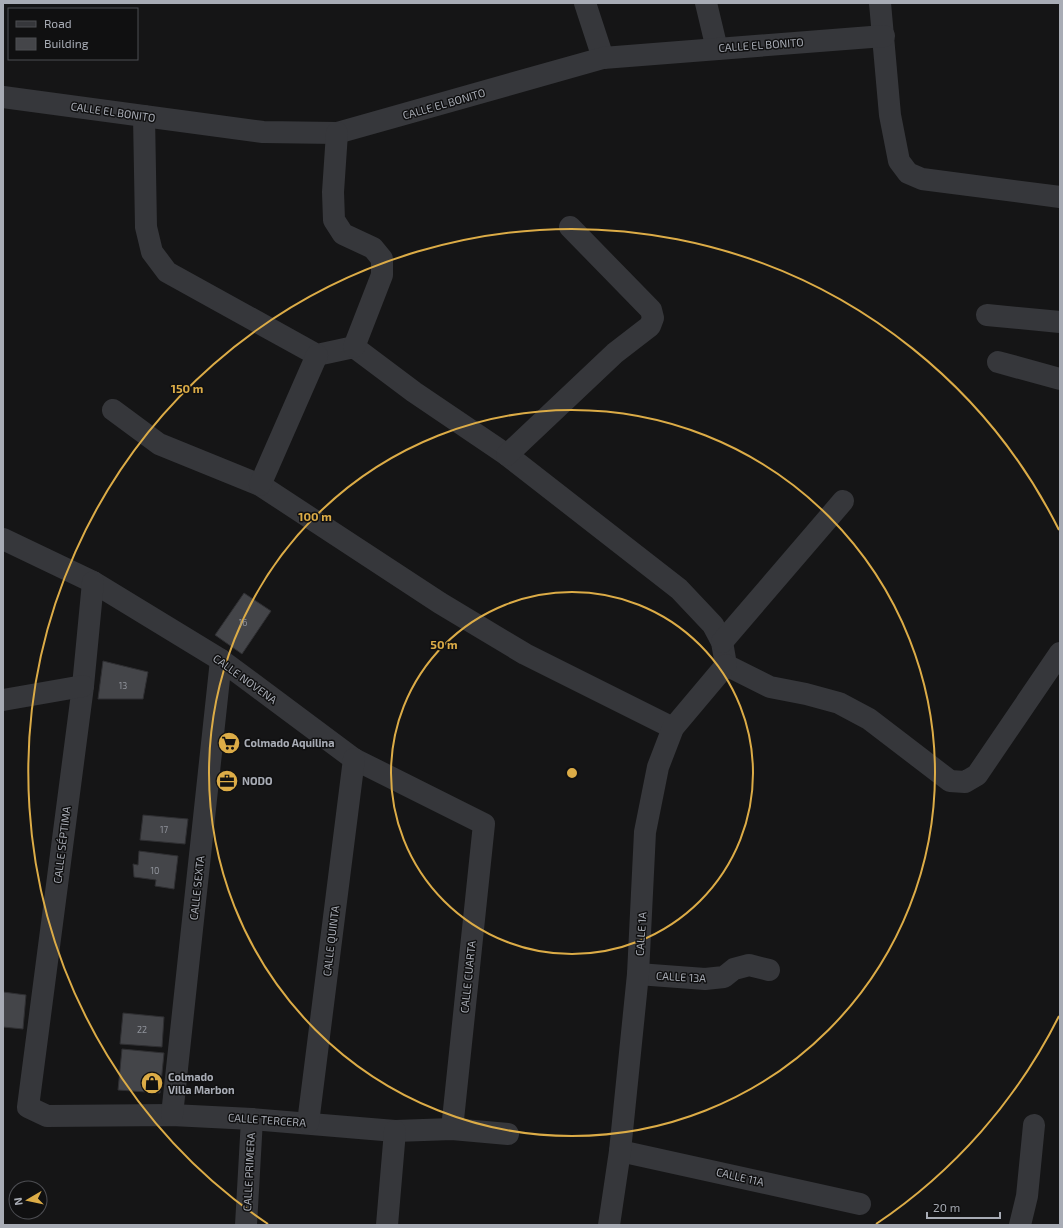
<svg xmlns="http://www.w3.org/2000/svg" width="1063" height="1228" font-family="'Exo 2',sans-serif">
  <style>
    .building { fill: #444549; stroke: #2f2f32 }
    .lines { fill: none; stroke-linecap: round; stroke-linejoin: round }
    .minor { stroke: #36373b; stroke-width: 22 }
    .ring { fill: none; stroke: #dcac47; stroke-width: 2 }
    .labels { text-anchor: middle; stroke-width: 3; stroke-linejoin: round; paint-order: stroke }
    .number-label { font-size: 9px; fill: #8f929a }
    .street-label { font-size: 11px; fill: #a8acb5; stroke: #101011 }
    .poi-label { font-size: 11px; font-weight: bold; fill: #a8acb5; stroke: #101011; text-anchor: start }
    .centre { fill: #dcac47; stroke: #101011; stroke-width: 2 }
    .ring-label { font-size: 12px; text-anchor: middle; font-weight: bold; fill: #dcac47; stroke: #101011; stroke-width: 3; stroke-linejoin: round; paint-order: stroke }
  </style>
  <rect width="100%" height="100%" fill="#151516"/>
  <!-- building -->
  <g class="building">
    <path d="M244 593 271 611 242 654 215 635Z"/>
    <path d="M103 661 148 672 143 699H98Z"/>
    <path d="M143 815 188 819 185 844 140 840Z"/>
    <path d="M139 851 178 856 174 889 155 886 156 880 134 877 133 864 138 865Z"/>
    <path d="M3 992 26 995 23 1029 3 1027Z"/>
    <path d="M123 1013 164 1017 162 1047 120 1044Z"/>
    <path d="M122 1049 164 1053 160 1093 118 1090Z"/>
  </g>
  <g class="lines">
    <!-- minor -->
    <g class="minor">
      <path d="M585 3 603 58"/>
      <path d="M706 3 717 49"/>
      <path d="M880 3 890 115 899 161 908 173 922 179 1060 197"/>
      <path d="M3 97 263 132 337 133 603 58 884 36"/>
      <path d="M144 116 146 227 152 252 167 272 317 355 354 347 414 392 507 455 679 589 713 625 722 642 726 665 770 687 806 694 839 703 869 719 950 781 965 782 977 775 1060 653"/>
      <path d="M337 133 333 192 334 220 343 234 373 248 382 259V275L354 347"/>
      <path d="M987 315 1060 322"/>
      <path d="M998 362 1060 379"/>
      <path d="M113 410 159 444 260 485 440 603 525 654 673 728"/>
      <path d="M507 455 615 353 650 326 653 318 651 310 570 227"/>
      <path d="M260 485 317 355"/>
      <path d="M3 539 93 582 221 660 354 759 484 824 452 1129"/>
      <path d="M93 582 83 686 28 1107 47 1116 172 1115 252 1119 395 1131 452 1129 508 1134"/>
      <path d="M722 642 843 501"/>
      <path d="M3 700 83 686"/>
      <path d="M638 974 705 979 724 977 734 969 749 965 769 970"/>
      <path d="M172 1115 221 660"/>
      <path d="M308 1123 354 759"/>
      <path d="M620 1151 860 1204"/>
      <path d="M246 1225 252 1119"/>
      <path d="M387 1225 395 1131"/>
      <path d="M609 1225 620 1151 638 974 645 832 658 767 673 728 726 665"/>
      <path d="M1020 1225 1027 1196 1034 1125"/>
    </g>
  </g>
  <!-- distance rings -->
  <g class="ring">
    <circle cx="572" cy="773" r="181"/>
    <circle cx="572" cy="773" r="363"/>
    <path d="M1059 1016A544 544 0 0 1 876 1224M268 1224A544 544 0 1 1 1059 530"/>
  </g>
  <!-- icons -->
  <defs>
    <g id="supermarket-disc" transform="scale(1.15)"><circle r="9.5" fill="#dcac47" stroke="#101011"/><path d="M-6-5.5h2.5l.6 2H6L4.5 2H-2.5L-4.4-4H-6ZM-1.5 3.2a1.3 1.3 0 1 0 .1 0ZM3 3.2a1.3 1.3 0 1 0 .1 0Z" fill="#111"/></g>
    <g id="office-disc" transform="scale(1.15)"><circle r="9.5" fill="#dcac47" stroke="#101011"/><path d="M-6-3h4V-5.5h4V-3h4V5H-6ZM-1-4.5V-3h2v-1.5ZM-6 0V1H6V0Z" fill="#111"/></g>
    <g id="shop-disc" transform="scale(1.15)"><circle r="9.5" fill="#dcac47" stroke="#101011"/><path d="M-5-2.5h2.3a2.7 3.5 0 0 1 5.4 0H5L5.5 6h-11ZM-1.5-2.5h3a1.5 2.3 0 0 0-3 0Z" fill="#111"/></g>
  </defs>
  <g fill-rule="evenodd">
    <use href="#supermarket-disc" x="229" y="743"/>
    <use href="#office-disc" x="227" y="781"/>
    <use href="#shop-disc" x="152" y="1083"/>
  </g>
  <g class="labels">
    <!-- number labels -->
    <g class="number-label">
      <text x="243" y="626">16</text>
      <text x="123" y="689">13</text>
      <text x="164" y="833">17</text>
      <text x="155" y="874">10</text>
      <text x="142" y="1033">22</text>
    </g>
    <!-- street labels -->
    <g class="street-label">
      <text transform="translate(761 45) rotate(-4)" y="4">CALLE EL BONITO</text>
      <text transform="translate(444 104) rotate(-16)" y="4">CALLE EL BONITO</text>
      <text transform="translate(113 112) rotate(8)" y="4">CALLE EL BONITO</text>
      <text transform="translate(245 679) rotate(36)" y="4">CALLE NOVENA</text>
      <text transform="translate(62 845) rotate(-83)" y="4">CALLE SÉPTIMA</text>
      <text transform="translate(197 888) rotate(-84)" y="4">CALLE SEXTA</text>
      <text transform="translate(641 934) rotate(-86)" y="4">CALLE 1A</text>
      <text transform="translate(331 941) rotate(-83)" y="4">CALLE QUINTA</text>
      <text transform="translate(468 977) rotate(-84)" y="4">CALLE CUARTA</text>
      <text transform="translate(681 977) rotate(3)" y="4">CALLE 13A</text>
      <text transform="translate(267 1120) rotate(4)" y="4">CALLE TERCERA</text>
      <text transform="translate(249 1172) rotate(-87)" y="4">CALLE PRIMERA</text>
      <text transform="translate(740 1177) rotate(13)" y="4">CALLE 11A</text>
    </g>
    <!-- poi labels -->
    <g class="poi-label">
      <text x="244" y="747">Colmado Aquilina</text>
      <text x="242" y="785">NODO</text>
      <text x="168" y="1081">Colmado<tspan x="168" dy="13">Villa Marbon</tspan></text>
    </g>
  </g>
  <circle cx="572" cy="773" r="6" class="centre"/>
  <g class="ring-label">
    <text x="187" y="393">150 m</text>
    <text x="315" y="521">100 m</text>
    <text x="444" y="649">50 m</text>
  </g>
  <!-- border -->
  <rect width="1063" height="1228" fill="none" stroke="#a8acb5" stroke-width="8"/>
  <!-- legend -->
  <rect x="8" y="8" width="130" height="52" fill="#101011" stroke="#4d4e53"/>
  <rect x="16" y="21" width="20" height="6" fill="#36373b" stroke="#4d4e53"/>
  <text x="44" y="28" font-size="12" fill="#a8acb5">Road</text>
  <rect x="16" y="38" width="20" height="12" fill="#444549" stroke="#4d4e53"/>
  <text x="44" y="48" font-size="12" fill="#a8acb5">Building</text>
  <!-- north arrow -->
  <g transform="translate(28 1200) rotate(261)"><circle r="19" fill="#101011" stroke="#4d4e53"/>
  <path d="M0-3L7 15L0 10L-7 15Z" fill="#dcac47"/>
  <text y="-6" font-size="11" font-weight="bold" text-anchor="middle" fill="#a8acb5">N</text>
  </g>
  <!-- scale -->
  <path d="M927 1212v6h73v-6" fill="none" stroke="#a8acb5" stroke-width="2"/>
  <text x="933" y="1212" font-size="12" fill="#a8acb5" stroke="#101011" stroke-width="3" paint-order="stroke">20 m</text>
</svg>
